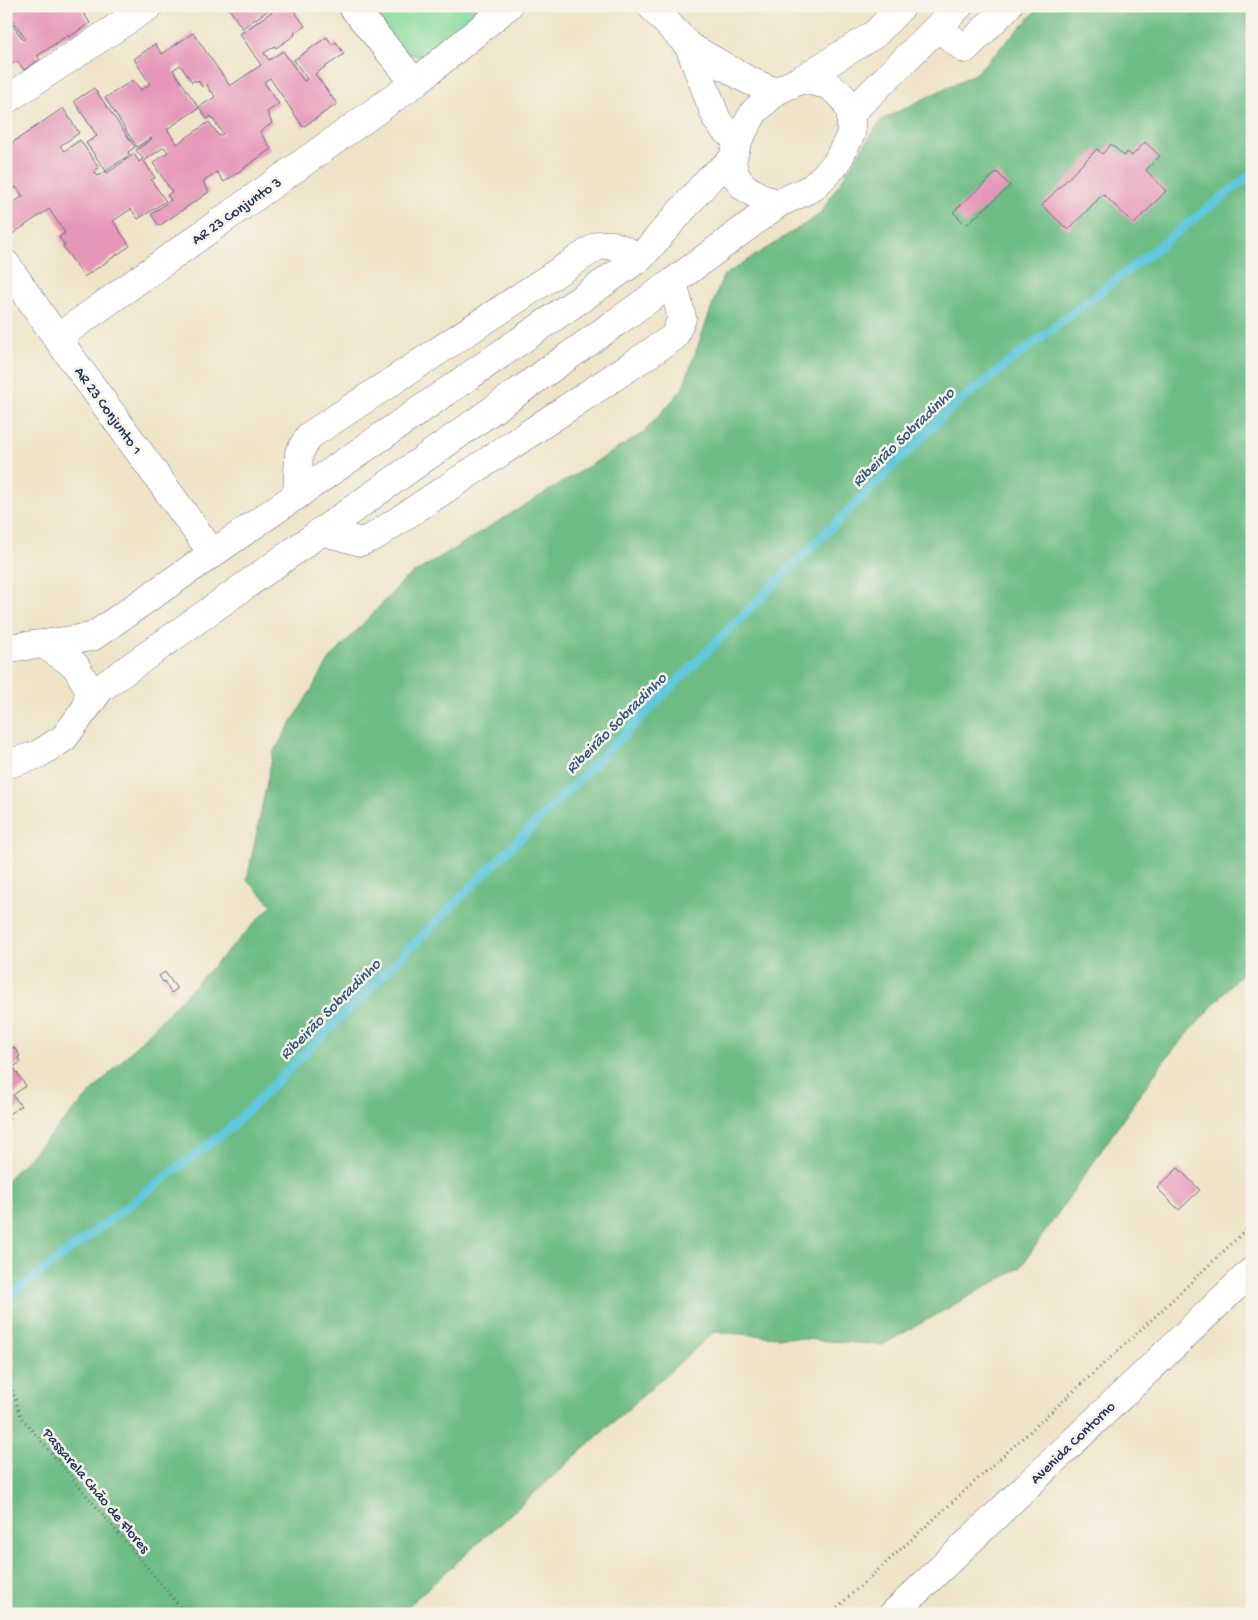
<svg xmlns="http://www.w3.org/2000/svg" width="1258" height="1620" font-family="'Gochi Hand',sans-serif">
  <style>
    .green { fill: #87dc9e; stroke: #51867e }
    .forest { fill: #6dbc85; stroke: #447672 }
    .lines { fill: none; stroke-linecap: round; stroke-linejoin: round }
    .stream { stroke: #60c8dd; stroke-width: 9 }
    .building { fill: #e697b9; fill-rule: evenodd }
    .minor-casing { stroke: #656e83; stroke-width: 29 }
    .major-casing { stroke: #656e83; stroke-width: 29 }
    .path { stroke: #656e83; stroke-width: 3; stroke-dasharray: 1 4; stroke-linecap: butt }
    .minor { stroke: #fff; stroke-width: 28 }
    .major { stroke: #fff; stroke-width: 28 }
    .labels { text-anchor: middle; stroke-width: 5; stroke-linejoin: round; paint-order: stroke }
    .street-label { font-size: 15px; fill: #1b2f5e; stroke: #f7f3e8 }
    .water-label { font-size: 16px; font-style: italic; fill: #2c557e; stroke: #f7f3e8 }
  </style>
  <rect width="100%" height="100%" fill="#f7f3e8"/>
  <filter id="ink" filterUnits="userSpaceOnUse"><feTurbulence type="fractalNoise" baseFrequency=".02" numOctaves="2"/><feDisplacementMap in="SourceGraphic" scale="10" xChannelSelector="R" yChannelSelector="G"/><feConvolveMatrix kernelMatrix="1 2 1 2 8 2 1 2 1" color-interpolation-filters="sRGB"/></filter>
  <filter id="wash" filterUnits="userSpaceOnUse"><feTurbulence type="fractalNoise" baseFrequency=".0096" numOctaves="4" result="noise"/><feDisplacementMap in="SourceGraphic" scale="20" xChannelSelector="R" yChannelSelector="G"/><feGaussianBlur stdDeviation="1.12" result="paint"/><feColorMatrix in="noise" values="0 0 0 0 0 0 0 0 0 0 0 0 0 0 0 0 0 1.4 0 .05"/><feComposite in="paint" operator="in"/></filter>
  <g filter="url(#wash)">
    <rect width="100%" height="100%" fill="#efe4c8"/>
    <!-- green -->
    <path class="green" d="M370 6H488L432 54 418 56 403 52Z"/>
    <!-- forest -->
    <path class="forest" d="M1041 6H1252V961L1162 1063 1020 1268 882 1345 714 1332 399 1614H6V1181L272 905 247 880 273 753 330 659 406 578 643 433 682 390 723 276 819 215 881 120 976 73Z"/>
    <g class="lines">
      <!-- stream -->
      <path class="stream" d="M6 1299 229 1129 952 407 1252 174"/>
    </g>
    <g id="blocks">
      <!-- building -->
      <g class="building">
        <path d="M6 6H79L90 23 69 37 68 35 37 56 40 59 24 70 17 61 6 68V15L23 40 25 38 6 11Z"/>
        <path d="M227 6H275L242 28Z"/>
        <path d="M280 6H291L305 26 294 33 295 35 276 48 275 46 264 53 269 60 283 51 304 81 307 79 294 60 327 37 332 45 336 42 344 54 315 74 337 104 303 127 270 78 264 82 279 104 267 112 272 123 260 132 271 149 224 182 217 172 203 182 209 192 159 226 151 214 171 200 167 195 172 192 153 163 168 152 164 147 144 161 155 178 151 180 166 201 138 219 131 209 113 221 130 246 84 277 63 246 65 245 59 237 65 233 49 209 11 235 6 227V208L23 196 16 187 13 189 6 180V147L63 108 79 133 60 146 64 151 80 140 99 168 94 171 98 176 106 171 86 143 97 136 74 101 94 88 135 147 128 152 129 155 106 171 107 173 134 154 139 162 143 159 136 150 152 139 151 138 137 147 105 98 133 80 141 90 150 84 134 59 155 44 162 54 193 33 230 86 261 65 240 34ZM180 65 192 82 195 80 196 82 198 80 202 87 207 84 210 92 212 91 215 97 199 107 207 119 211 116 223 134 219 136 209 122 177 144 167 129 199 108 173 70Z"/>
        <path d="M1145 142 1160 156 1146 170 1166 191 1134 224 1103 194 1068 230 1042 205 1097 149 1102 154 1111 144 1124 156 1127 152 1132 156Z"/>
        <path d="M997 172 1010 186 966 225 953 212Z"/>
        <path d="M165 972 177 989 171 993 164 981 163 982 159 976Z"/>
        <path d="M14 1047 20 1056 18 1057 21 1062 13 1067 26 1086 13 1095 21 1106 7 1115 10 1118 6 1121V1053Z"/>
        <path d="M1178 1168 1200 1190 1179 1210 1157 1188Z"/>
      </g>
    </g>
  </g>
  <g filter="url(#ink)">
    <use href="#blocks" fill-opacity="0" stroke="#656e83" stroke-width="1"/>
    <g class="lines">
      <!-- minor casing -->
      <g class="minor-casing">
        <g id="minor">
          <path d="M352 6 415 83"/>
          <path d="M651 6 689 46 746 79 775 92"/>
          <path d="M939 28 965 49 1008 6"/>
          <path d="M689 46 717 120 725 130 738 140"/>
          <path d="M802 79 875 34 902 6"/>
          <path d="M6 100 149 6"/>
          <path d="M851 113 959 6"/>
          <path d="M6 264 57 338 213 554"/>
          <path d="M57 338 415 83 508 6"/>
          <path d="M297 496 299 453 309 436 599 245H613L641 257"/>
          <path d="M321 531 361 542 375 536 674 337 682 318 673 282"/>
          <path d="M43 644 92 637 641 257 710 178 732 161 738 140 754 112 775 92 802 79 828 85 843 97 851 113V134L836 164 812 188 779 203 763 199 744 187 735 175 732 161"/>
          <path d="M6 648 43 644 75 665 89 689 87 705"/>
          <path d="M6 761 11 763 37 755 64 738 101 688 673 282 779 203"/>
        </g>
      </g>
      <!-- major casing -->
      <g class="major-casing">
        <path id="major" d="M893 1614 1252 1271"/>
      </g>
      <!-- path -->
      <g class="path">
        <path d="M6 1371 21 1417 186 1614"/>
        <path d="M830 1614 1145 1326 1252 1224"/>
      </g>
      <!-- minor -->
      <use href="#minor" class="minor"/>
      <!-- major -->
      <use href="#major" class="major"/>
    </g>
  </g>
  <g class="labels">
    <!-- street labels -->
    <g class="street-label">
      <text transform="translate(236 210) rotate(-35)" y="5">AR 23 Conjunto 3</text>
      <text transform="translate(109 410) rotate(54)" y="5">AR 23 Conjunto 1</text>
      <text transform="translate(1072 1442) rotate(-44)" y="5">Avenida Contorno</text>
      <text transform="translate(97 1490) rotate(50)" y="5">Passarela Chão de Flores</text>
    </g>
    <!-- water labels -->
    <g class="water-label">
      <text transform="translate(902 436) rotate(-44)" y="6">Ribeirão Sobradinho</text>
      <text transform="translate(615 722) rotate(-45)" y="6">Ribeirão Sobradinho</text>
      <text transform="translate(329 1008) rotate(-45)" y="6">Ribeirão Sobradinho</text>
    </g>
  </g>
  <!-- margin -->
  <rect width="1258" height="1620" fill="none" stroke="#f7f3e8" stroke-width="25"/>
</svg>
